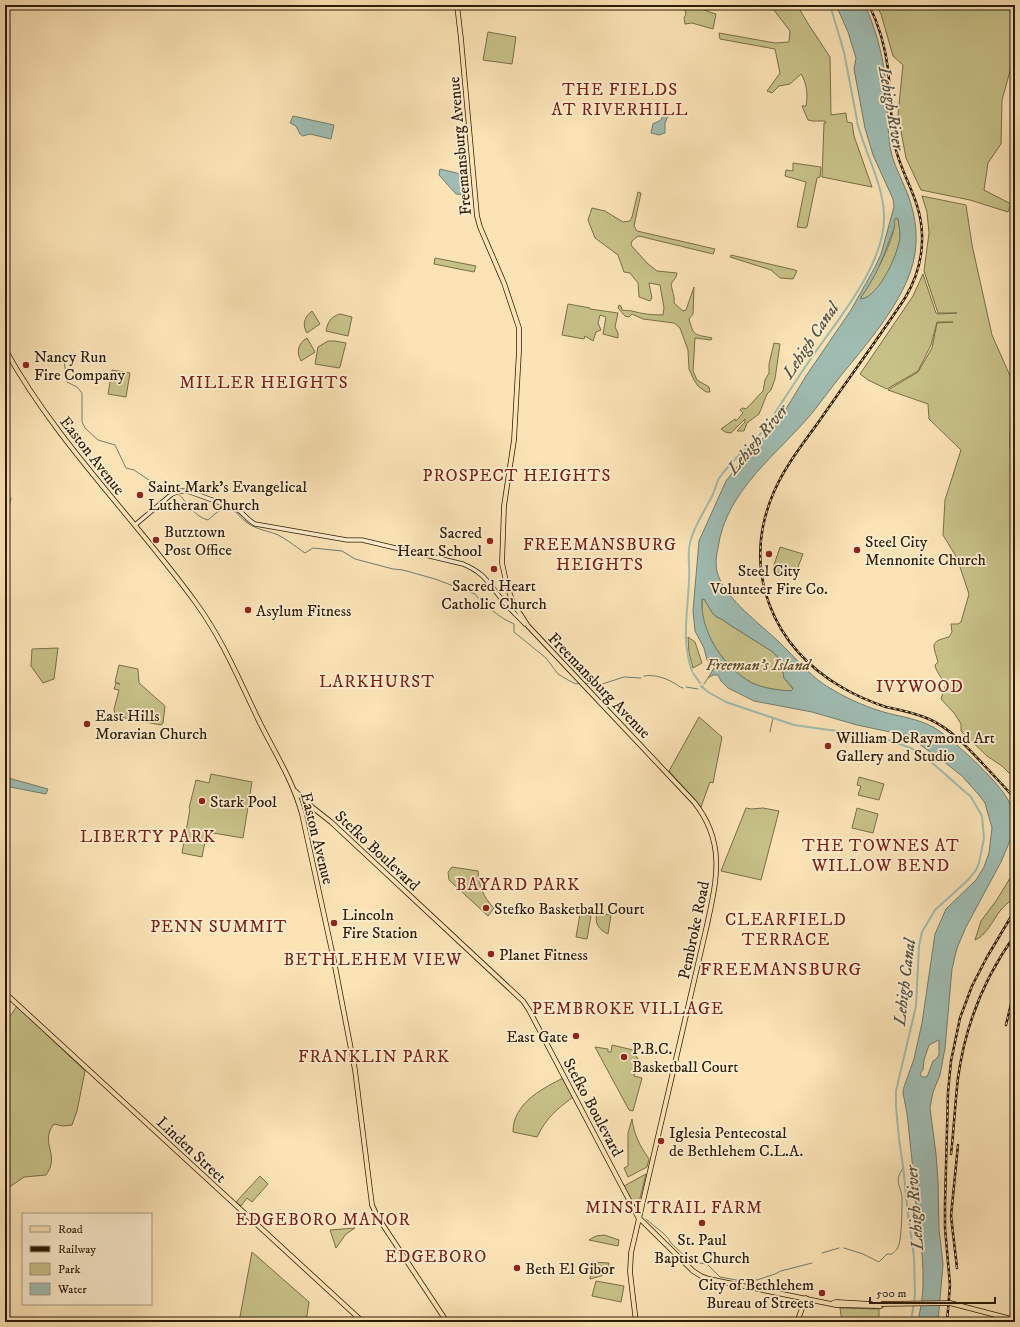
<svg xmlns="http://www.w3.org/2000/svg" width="1020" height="1327" font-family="'IM FELL DW Pica',serif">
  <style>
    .green { fill: #c7c188; stroke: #7a6e47 }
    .water { fill: #9fbdb3; stroke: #717d6e; fill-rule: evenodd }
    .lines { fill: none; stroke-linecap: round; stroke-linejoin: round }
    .stream { stroke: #717d6e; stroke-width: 1 }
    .canal { stroke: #9fbdb3; stroke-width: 2 }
    .secondary-casing { stroke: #2d1c06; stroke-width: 5 }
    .primary-casing { stroke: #2d1c06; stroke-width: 5.5 }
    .secondary { stroke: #fcedcf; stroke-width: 3.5 }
    .primary { stroke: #fbe3b5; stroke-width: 4 }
    .rail-casing { stroke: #2d1c06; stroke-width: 2.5 }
    .rail { stroke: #fcedcf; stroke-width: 1; stroke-dasharray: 3; stroke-linecap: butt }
    .primary-bridge-casing { stroke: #2d1c06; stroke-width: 5.5; stroke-linecap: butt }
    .primary-bridge { stroke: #fbe3b5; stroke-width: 4 }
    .poi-dot { fill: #8f2418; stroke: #fcedcf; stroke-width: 1.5 }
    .labels { text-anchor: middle; stroke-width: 3.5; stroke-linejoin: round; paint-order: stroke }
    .street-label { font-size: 16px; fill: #2d1c06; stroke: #fcedcf }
    .poi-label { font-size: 16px; fill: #2d1c06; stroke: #fcedcf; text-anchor: start }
    .park-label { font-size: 16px; font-style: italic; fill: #5b4e2d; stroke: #fcedcf }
    .neighbourhood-label { font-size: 17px; letter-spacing: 1px; fill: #7a1f14; stroke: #fcedcf }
    .water-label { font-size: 17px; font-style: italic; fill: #555443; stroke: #fcedcf }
    .quarter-label { font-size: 18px; letter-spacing: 1px; fill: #7a1f14; stroke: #fcedcf }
  </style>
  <rect width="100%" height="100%" fill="#fbe3b5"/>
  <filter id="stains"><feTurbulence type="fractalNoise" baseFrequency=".005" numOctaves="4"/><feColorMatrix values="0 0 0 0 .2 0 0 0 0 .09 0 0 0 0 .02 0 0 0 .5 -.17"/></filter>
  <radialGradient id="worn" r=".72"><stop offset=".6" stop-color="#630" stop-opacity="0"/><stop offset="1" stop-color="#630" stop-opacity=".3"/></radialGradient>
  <!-- green -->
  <g class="green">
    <path d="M685 5C696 5 705 11 716 14L713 29 692 23 685 24 684 18 686 14 684 7Z"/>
    <path d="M770 5H797L807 22 830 57 831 115 846 113 847 122 852 123 854 136 872 187 822 177 824 123H826L825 121H813L808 120 802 106H806C808 95 807 83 801 74L790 84 779 86 772 93 767 91 780 73 775 49 720 39 719 33 775 43 789 42 790 31Z"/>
    <path d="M876 5H1015V53L1002 100 1001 144 988 163 984 190 1011 204 1008 212 970 200 921 190 906 158 898 115 903 65 893 56 881 14Z"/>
    <path d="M488 32 516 37 512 64 483 60Z"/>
    <path d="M793 163 821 167 820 177 817 178 807 227 805 228 797 227 806 182 785 176 786 170 793 171Z"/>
    <path d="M638 192 641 193 634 226 637 231 715 249 713 254 643 237 638 236 632 241 631 245 647 263 657 271 677 273 676 277 671 284C672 291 675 296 674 303L683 311 686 310 694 287 693 314 689 319C694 337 694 334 712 338L711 340 695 338 693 371 697 380 709 387 710 392H706L698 386 694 380 689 369 688 350 680 328 674 323 643 319 632 314 629 317 625 316 618 308 619 305 621 306 622 310C626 311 629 310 632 311 642 314 652 315 663 315L664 308 660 285 649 283 652 298 650 301 639 297 638 283 630 273 624 272 618 255 595 238 588 220 592 208 605 211 623 222 630 221 632 217Z"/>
    <path d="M922 196 966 205 972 245 992 335 1011 378 1010 443 1012 491 1015 493V779L1002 766 987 756 961 731V724L954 713 941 699 946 684C942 678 936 672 935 665L938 662C933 644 929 642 949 637L952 632 951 624H958L961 622 969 594 957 558 943 535 945 500 961 450 929 419 928 404 888 390 918 372 932 348 937 323 953 322H937L931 345 918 371 887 389 868 380 860 374 913 296 923 274 936 313 938 314 957 313H938L924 271 929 233 927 212Z"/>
    <path d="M896 218 898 219C899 224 900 230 900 235 900 252 879 297 862 299L861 297C870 286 898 233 894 221Z"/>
    <path d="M731 255 795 270 797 271 793 279 780 278 771 270 730 257Z"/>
    <path d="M435 258 476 266 474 272 434 264Z"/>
    <path d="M568 304 590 308V309L618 313 615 327 618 333V338L603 334 606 317 600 315 598 323 601 330 596 332 593 341 585 336 584 339 562 335Z"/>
    <path d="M312 311 320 324 307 333C302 325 304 317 312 311Z"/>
    <path d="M340 314 352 317 348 336 326 331C328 322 330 317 340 314Z"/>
    <path d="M307 338 315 352 301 361C296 352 298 343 307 338Z"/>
    <path d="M328 341H335L346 343 340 367 339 368 315 364 318 347Z"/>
    <path d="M774 343 780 344 775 379 771 390 767 394 759 414 747 423 744 431H737L745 422V419L731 433 725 432 721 429 735 419 736 421 743 413 740 410 743 408 746 409 763 391 765 380 769 373V364Z"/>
    <path d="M112 370 130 373 126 397 108 394Z"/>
    <path d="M780 547 803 554 795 575 772 571Z"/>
    <path d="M702 599H704L713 614 717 617 723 620 730 625 773 652 781 661 784 678 793 689 791 691C776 690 759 688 747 680 728 668 711 645 704 624 702 615 702 608 702 599Z"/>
    <path d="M688 637 695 642 702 663 693 668 689 653Z"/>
    <path d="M58 648 54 679 43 683 31 666 32 649Z"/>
    <path d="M119 665 138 669 139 683 165 706 163 723 161 725 115 716 114 709 119 690 114 689 116 683 120 684 115 682Z"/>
    <path d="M699 717 722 737 713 783 710 782 701 807 669 771Z"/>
    <path d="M211 774 252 782 243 838 207 832 202 857 182 853 190 809 189 808 196 780 209 783Z"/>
    <path d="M859 777 884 784 879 800 858 795 861 786 857 785Z"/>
    <path d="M746 808 751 809 763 808 779 811 761 880 721 871Z"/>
    <path d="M857 808 878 814 873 833 852 828Z"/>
    <path d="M452 867 478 871C479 886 483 897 494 908L488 916 449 880 448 872Z"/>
    <path d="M1015 870 1014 898C1009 902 1004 906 1000 911 993 920 986 936 975 940L981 921 996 901Z"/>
    <path d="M597 913 611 915 608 934C599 930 594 923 597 913Z"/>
    <path d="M580 914 591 916 587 939 576 937Z"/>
    <path d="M17 1006 85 1071 77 1111 72 1125 63 1126 54 1124C39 1143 61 1155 46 1175L24 1177 5 1190V1024Z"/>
    <path d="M612 1045 637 1051 636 1057 638 1058 634 1076 642 1078 633 1111 629 1110 595 1047 608 1049V1052H611Z"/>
    <path d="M561 1079H563L573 1097C556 1110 547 1117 537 1137L513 1132C513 1104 540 1090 561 1079Z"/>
    <path d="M632 1119C634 1135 640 1146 649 1159L647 1167 628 1177 624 1168 628 1166V1133Z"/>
    <path d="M646 1174 637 1210 624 1186Z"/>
    <path d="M260 1176 268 1184 252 1202 247 1198 241 1206 236 1202Z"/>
    <path d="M355 1228 346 1234 336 1248 330 1230Z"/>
    <path d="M604 1235 619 1240 618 1246 589 1240 596 1236Z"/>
    <path d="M252 1252 309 1302 306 1322H239Z"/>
    <path d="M592 1262 609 1263 606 1273 601 1276 590 1279Z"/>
    <path d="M596 1281 624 1286 621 1302 592 1296Z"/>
    <path d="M840 1308 879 1309V1322H842Z"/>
  </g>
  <!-- water -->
  <g class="water">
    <path d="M836 5H865C875 28 882 51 885 76 888 102 886 130 892 156 896 169 903 182 908 195 916 217 919 240 913 263 903 303 865 346 839 378 830 389 822 401 813 412 778 454 726 490 718 548 716 556 715 567 718 575 727 600 759 623 778 641 796 658 811 678 833 690 850 700 869 708 887 713 903 717 918 719 933 727 951 737 999 782 1008 800 1014 811 1012 816 1013 826 1014 829 1015 832 1015 836H1012L1001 862 966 927 957 948 952 969 945 1048 940 1075 933 1092 930 1108 936 1154 938 1181 939 1229 943 1264 938 1322H918C920 1310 923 1298 923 1285 924 1251 917 1216 913 1181V1170L907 1113 903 1093 904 1087 914 1059 922 1023 935 934 946 909 976 880 984 867 989 853 992 828 985 803 979 795 962 776 943 761 912 739 900 734 857 725 812 712 754 701 728 688 721 681 718 675H713L708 678 714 668 707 660 704 648 695 631 693 611 699 541 726 481 748 453 767 434 772 432 806 376 851 310 875 267 881 254 894 207 893 199 873 155 865 128 854 69 856 58 848 32ZM896 218 898 219C899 225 900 230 900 235 900 251 879 297 861 299V297C874 280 883 259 890 238 892 232 896 227 894 221ZM702 599H704L713 614 717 617 723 620 730 625 773 652 781 661 784 678 792 687 793 689 791 691C777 690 759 688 747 680 721 663 700 630 702 599ZM939 1040V1055L936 1059 933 1061 927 1077H922L920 1074 923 1070 924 1060 929 1045Z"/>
    <path d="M663 115 668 116 665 123V133L659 135 651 133 653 124 661 120Z"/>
    <path d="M293 116 334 125 331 139 310 134 303 136 300 134 296 126 290 123Z"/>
    <path d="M440 169 465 175 468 192 466 195 456 194 439 175Z"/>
    <path d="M5 777 48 789 46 794 5 786Z"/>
  </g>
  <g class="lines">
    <!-- stream -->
    <g class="stream">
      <path d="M64 361 67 382 77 387 82 393V422L85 428 98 440 115 445 126 468 134 470 161 488C167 487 172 486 176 491"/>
      <path d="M178 493C187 503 195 517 208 520 214 515 219 509 227 509 236 509 238 516 245 521 253 528 263 530 273 533 283 536 296 547 305 553L313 548 342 551 355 559 393 569 403 570 435 579 475 594 483 604 504 619 514 624V632L546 658 558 674 568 680 576 684 579 683"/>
      <path d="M9 507 11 498"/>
      <path d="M5 515 8 513"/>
      <path d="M644 676C653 674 666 678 674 683 678 685 679 687 683 688"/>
      <path d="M584 683 599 685 624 677 641 678"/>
      <path d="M704 684 708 678"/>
      <path d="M686 687 698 689"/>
      <path d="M702 688 703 686"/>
      <path d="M770 732 773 718"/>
      <path d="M646 1219C654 1227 666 1233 671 1243L691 1262 707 1264 720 1277 742 1281 757 1280 775 1274 781 1271 812 1263"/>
      <path d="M844 1248 863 1254 879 1262 887 1254H892C894 1252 897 1250 898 1247 902 1240 902 1206 902 1197 900 1183 894 1182 903 1168"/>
      <path d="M822 1253 839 1248"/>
    </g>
    <!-- canal -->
    <g class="canal">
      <path d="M830 5 844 52 857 120"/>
      <path d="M692 671C681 641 688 610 689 580 690 570 688 559 689 549 691 530 705 511 713 494 716 488 716 482 720 477 732 459 750 447 764 430 780 405 797 379 814 354 840 317 886 262 884 215 883 183 865 153 857 122"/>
      <path d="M693 673 700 683"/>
      <path d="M701 686 708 692 726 702 794 725 879 737 911 748 929 760 971 797 982 816 984 838 979 863 976 870 968 880 935 910 922 932 919 946 916 1006 896 1091V1106L899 1139 903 1166 908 1214 914 1257 915 1295 911 1322"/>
    </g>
    <!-- secondary casing -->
    <g class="secondary-casing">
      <path id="secondary" d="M135 525 172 494 180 491H187L235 508C243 512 247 520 255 524L347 540H362L463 564C484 573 487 581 500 597 507 607 517 615 525 624"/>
    </g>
    <!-- primary casing -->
    <g class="primary-casing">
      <g id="primary">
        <path d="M457 5 461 39 477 216 480 227 504 283 519 328V351L514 440 504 506 502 563 507 586 513 603 528 626 694 802C726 842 717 879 707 925L631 1253 630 1272 636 1322"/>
        <path d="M5 349C56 442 134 517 196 603 223 640 240 682 260 723 275 753 293 781 302 814L333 956 355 1070 372 1205 377 1216 447 1322"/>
        <path d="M295 791 312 807 331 822 523 1001 529 1010 638 1217 693 1271 701 1276 709 1279 836 1305 881 1306"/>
        <path d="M5 993 363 1322"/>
        <path d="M833 1303 836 1302 871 1304"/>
        <path d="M797 1322 806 1298"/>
      </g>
    </g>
    <!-- secondary -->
    <use href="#secondary" class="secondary"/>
    <!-- primary -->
    <use href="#primary" class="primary"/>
    <!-- rail casing -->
    <g class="rail-casing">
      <g id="rail">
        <path d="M869 5C879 25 885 46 888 69 891 96 890 124 896 150 904 180 921 201 922 234 923 257 917 278 905 298 878 339 848 379 820 420 803 444 784 467 773 494 741 571 772 647 843 688 857 696 871 702 886 707 901 710 915 713 929 719 951 729 967 747 983 764 994 776 1005 787 1015 799"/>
        <path d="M1006 1025 1015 987"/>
        <path d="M951 1154C954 1129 955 1103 958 1078 965 1026 984 978 1015 935"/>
        <path d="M957 1268 951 1216 958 1145"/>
        <path d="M947 1322 950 1285 945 1228V1204L948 1092 951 1061 960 1018 972 986 987 957 1015 910"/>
      </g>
    </g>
    <!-- rail -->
    <use href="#rail" class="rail"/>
    <!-- primary-bridge casing -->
    <g class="primary-bridge-casing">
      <path id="primary-bridge" d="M881 1304 950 1303 1015 1320"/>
    </g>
    <!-- primary-bridge -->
    <use href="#primary-bridge" class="primary-bridge"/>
  </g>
  <!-- markers -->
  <g class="poi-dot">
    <circle cx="26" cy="365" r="4"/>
    <circle cx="140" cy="495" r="4"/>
    <circle cx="156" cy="540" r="4"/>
    <circle cx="490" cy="541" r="4"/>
    <circle cx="857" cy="550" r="4"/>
    <circle cx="769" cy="554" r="4"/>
    <circle cx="494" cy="569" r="4"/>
    <circle cx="248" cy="610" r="4"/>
    <circle cx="87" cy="724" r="4"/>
    <circle cx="828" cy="746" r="4"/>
    <circle cx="202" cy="801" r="4"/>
    <circle cx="486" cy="908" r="4"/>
    <circle cx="334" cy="923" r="4"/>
    <circle cx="491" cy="954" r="4"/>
    <circle cx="576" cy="1036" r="4"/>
    <circle cx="624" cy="1057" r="4"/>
    <circle cx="661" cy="1141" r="4"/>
    <circle cx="702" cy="1223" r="4"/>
    <circle cx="517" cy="1268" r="4"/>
    <circle cx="822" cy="1293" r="4"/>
  </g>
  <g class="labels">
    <!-- street labels -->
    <g class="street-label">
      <text transform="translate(459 146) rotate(-95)" y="6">Freemansburg Avenue</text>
      <text transform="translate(93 455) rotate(52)" y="6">Easton Avenue</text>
      <text transform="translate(600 685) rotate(46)" y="6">Freemansburg Avenue</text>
      <text transform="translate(318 838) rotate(76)" y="6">Easton Avenue</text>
      <text transform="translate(378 850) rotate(43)" y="6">Stefko Boulevard</text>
      <text transform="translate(693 930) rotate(-78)" y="6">Pembroke Road</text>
      <text transform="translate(594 1107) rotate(62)" y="6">Stefko Boulevard</text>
      <text transform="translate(192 1149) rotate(43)" y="6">Linden Street</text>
    </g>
    <!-- poi labels -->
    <g class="poi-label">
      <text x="34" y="362">Nancy Run<tspan x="34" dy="18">Fire Company</tspan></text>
      <text x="148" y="492">Saint Mark's Evangelical<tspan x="148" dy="18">Lutheran Church</tspan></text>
      <text x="164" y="537">Butztown<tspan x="164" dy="18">Post Office</tspan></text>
      <text x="482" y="538" text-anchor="end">Sacred<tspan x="482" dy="18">Heart School</tspan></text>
      <text x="865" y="547">Steel City<tspan x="865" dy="18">Mennonite Church</tspan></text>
      <text x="769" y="576" text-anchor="middle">Steel City<tspan x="769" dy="18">Volunteer Fire Co.</tspan></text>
      <text x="494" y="591" text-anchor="middle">Sacred Heart<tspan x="494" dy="18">Catholic Church</tspan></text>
      <text x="256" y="616">Asylum Fitness</text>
      <text x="95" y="721">East Hills<tspan x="95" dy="18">Moravian Church</tspan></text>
      <text x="836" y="743">William DeRaymond Art<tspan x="836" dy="18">Gallery and Studio</tspan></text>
      <text x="210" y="807">Stark Pool</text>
      <text x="494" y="914">Stefko Basketball Court</text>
      <text x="342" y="920">Lincoln<tspan x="342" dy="18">Fire Station</tspan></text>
      <text x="499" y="960">Planet Fitness</text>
      <text x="568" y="1042" text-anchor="end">East Gate</text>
      <text x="632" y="1054">P.B.C.<tspan x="632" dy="18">Basketball Court</tspan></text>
      <text x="669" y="1138">Iglesia Pentecostal<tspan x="669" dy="18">de Bethlehem C.L.A.</tspan></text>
      <text x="702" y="1245" text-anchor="middle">St. Paul<tspan x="702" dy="18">Baptist Church</tspan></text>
      <text x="525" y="1274">Beth El Gibor</text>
      <text x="814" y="1290" text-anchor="end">City of Bethlehem<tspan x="814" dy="18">Bureau of Streets</tspan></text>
    </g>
    <!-- park labels -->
    <g class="park-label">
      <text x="758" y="670">Freeman's Island</text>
    </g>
    <!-- neighbourhood labels -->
    <g class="neighbourhood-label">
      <text x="620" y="95">THE FIELDS<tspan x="620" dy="20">AT RIVERHILL</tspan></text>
      <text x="264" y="388">MILLER HEIGHTS</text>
      <text x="517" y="481">PROSPECT HEIGHTS</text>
      <text x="600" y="550">FREEMANSBURG<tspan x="600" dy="20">HEIGHTS</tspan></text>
      <text x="377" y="687">LARKHURST</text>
      <text x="920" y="692">IVYWOOD</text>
      <text x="148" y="842">LIBERTY PARK</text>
      <text x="881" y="851">THE TOWNES AT<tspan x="881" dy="20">WILLOW BEND</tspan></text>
      <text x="518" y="890">BAYARD PARK</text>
      <text x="786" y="925">CLEARFIELD<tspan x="786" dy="20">TERRACE</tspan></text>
      <text x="219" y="932">PENN SUMMIT</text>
      <text x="373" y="965">BETHLEHEM VIEW</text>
      <text x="628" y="1014">PEMBROKE VILLAGE</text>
      <text x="374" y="1062">FRANKLIN PARK</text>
      <text x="674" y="1213">MINSI TRAIL FARM</text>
      <text x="323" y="1225">EDGEBORO MANOR</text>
      <text x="436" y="1262">EDGEBORO</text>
    </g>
    <!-- water labels -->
    <g class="water-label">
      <text transform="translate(892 108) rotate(80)" y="6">Lehigh River</text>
      <text transform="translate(810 340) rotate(-56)" y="6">Lehigh Canal</text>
      <text transform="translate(757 439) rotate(-50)" y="6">Lehigh River</text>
      <text transform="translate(904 982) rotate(-83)" y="6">Lehigh Canal</text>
      <text transform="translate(914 1208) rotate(-94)" y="6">Lehigh River</text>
    </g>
    <!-- quarter labels -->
    <g class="quarter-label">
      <text x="781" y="975">FREEMANSBURG</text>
    </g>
  </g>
  <!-- margin -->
  <rect width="1020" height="1327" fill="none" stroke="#fbe3b5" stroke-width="20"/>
  <rect x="6" y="6" width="1008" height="1315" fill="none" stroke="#2d1c06" stroke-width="2"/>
  <rect x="10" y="10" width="1000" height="1307" fill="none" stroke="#2d1c06"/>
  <!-- legend -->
  <rect x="22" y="1213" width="130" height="92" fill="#fcedcf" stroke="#a9997f"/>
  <rect x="30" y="1226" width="20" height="6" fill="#fbe3b5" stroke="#a9997f"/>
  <text x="58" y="1233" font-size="12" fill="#2d1c06">Road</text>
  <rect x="30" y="1246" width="20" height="6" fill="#2d1c06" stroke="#a9997f"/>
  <text x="58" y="1253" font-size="12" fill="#2d1c06">Railway</text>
  <rect x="30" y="1263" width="20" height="12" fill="#c7c188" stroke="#a9997f"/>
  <text x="58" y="1273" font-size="12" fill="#2d1c06">Park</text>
  <rect x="30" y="1283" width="20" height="12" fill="#9fbdb3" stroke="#a9997f"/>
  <text x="58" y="1293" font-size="12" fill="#2d1c06">Water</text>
  <!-- scale -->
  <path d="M870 1297v6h125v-6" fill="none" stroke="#2d1c06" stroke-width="2"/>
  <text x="876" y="1297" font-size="12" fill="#2d1c06" stroke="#fcedcf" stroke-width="3" paint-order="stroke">500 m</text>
  <rect width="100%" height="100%" filter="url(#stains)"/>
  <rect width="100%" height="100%" fill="url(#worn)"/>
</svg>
